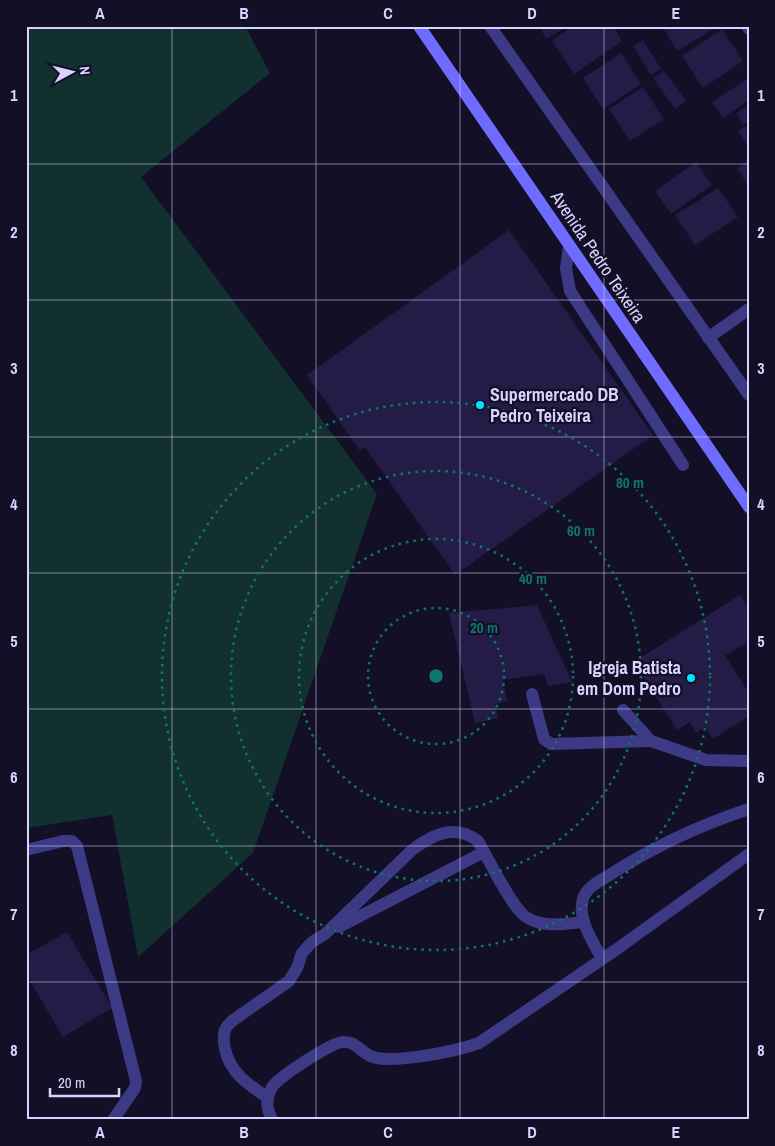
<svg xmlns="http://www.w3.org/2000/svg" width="775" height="1146" font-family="'Archivo Narrow',sans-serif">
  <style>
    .green { fill: #12302f }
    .building { fill: #241b47 }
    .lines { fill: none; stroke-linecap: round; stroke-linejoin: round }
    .lane { stroke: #3d3a85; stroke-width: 12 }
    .street { stroke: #3d3a85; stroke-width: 12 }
    .secondary { stroke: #6f6bff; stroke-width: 12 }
    .grid { fill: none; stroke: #d9d4ff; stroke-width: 1; stroke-opacity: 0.55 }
    .ring { fill: none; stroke: #0f766e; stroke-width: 2.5; stroke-dasharray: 2.5 5 }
    .poi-dot { fill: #00e5ff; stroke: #130f26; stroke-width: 2 }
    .labels { text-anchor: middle; stroke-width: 4.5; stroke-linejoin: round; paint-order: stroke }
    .street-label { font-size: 18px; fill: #d9d4ff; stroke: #130f26 }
    .poi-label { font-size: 18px; font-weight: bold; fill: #d9d4ff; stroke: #130f26; text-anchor: start }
    .centre { fill: #0f766e; stroke: #130f26; stroke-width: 2.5 }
    .ring-label { font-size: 15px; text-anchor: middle; font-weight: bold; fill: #0f766e; stroke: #130f26; stroke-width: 4.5; stroke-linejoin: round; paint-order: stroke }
    .neatline { fill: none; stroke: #d9d4ff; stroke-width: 2 }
    .grid-label { font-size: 16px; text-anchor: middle; font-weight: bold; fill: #d9d4ff }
  </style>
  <rect width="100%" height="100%" fill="#130f26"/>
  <!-- green -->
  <path class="green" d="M26 26H245L270 73 141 177 377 494 253 853 138 957 112 815 26 828Z"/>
  <!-- building -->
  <g class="building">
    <path d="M539 26H568L546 39Z"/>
    <path d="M573 26H613L622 41 574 74 552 41Z"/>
    <path d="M662 26H719L677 51Z"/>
    <path d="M722 29 743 61 703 88 682 56Z"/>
    <path d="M643 40 661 69 651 75 633 46Z"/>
    <path d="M621 53 641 84 603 109 583 78Z"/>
    <path d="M664 71 686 101 675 109 653 78Z"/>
    <path d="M749 78V100L723 118 712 102Z"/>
    <path d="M643 87 664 119 630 141 609 109Z"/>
    <path d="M749 105V121L743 125 736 113Z"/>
    <path d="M749 124V148L738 131Z"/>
    <path d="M749 160V187L737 168Z"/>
    <path d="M696 162 712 185 671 214 655 191Z"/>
    <path d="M718 188 738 217 695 245 675 215Z"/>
    <path d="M509 230 653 435 455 575 365 447 360 451 307 375Z"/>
    <path d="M740 595 749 609V641L725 656 749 693V716L713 739 705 727 696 733 690 722 677 730 634 662Z"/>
    <path d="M537 605 572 682 548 686 544 674 503 680 507 701 495 704 498 718 475 723 449 613Z"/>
    <path d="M67 932 112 1008 63 1037 26 974V955Z"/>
  </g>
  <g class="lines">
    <!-- lane -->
    <g class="lane">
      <path d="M569 246 566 268 570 291 683 465"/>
      <path d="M532 694 544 739 551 744 651 741"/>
      <path d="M623 710 651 741 706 760 749 761"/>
      <path d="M339 927 484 852"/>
      <path d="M602 959C593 941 577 920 583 899 586 887 602 880 611 874 655 846 700 825 749 809"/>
      <path d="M268 1098C249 1085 230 1073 225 1049 224 1044 223 1036 225 1030 226 1027 230 1023 232 1021L289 981 297 968 302 953 312 942 325 934 412 850C432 835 455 823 478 841 488 858 512 908 526 917 543 928 565 924 584 922"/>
      <path d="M272 1120C269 1113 266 1106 268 1098 268 1095 271 1090 272 1087 279 1077 332 1042 343 1042 356 1041 361 1053 373 1057 394 1064 457 1051 479 1043L617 949 749 854"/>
    </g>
    <!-- street -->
    <g class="street">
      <path d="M490 26 749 395"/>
      <path d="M747 26 749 29"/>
      <path d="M708 338 749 309"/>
      <path d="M26 850 63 841H72L77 846 136 1081 135 1088 113 1120"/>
    </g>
    <!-- secondary -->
    <path class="secondary" d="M419 26 749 507"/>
  </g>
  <!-- grid -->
  <path class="grid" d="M172 26V1120M316 26V1120M460 26V1120M604 26V1120M26 164H749M26 300H749M26 437H749M26 573H749M26 709H749M26 846H749M26 982H749"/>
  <!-- distance rings -->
  <g class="ring">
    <circle cx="436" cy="676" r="68"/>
    <circle cx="436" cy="676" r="137"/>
    <circle cx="436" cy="676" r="205"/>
    <circle cx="436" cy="676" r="274"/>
  </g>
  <!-- markers -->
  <g class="poi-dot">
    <circle cx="480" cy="405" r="5"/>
    <circle cx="691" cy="678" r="5"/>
  </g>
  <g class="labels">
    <!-- street labels -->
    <g class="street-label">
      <text transform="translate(598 257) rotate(56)" y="6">Avenida Pedro Teixeira</text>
    </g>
    <!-- poi labels -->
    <g class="poi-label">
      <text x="490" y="401">Supermercado DB<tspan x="490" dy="21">Pedro Teixeira</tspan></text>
      <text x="681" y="674" text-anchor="end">Igreja Batista<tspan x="681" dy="21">em Dom Pedro</tspan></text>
    </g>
  </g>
  <circle cx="436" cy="676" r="8" class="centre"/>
  <g class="ring-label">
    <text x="630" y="488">80 m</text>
    <text x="581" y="536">60 m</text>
    <text x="533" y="584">40 m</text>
    <text x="484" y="633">20 m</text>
  </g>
  <!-- border -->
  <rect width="775" height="1146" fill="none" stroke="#130f26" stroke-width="55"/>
  <!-- north arrow -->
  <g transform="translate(72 72) rotate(83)" stroke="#130f26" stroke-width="4" paint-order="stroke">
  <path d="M0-4L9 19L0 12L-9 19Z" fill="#d9d4ff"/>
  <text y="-8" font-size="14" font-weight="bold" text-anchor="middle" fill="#d9d4ff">N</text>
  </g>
  <!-- scale -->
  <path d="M50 1088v8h69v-8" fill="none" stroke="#d9d4ff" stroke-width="2.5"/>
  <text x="58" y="1088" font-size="15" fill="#d9d4ff" stroke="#130f26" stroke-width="4" paint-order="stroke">20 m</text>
  <rect x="28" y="28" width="720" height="1090" class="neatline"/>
  <g class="grid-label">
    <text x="100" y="19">A</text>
    <text x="244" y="19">B</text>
    <text x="388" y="19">C</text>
    <text x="532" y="19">D</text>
    <text x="676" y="19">E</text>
    <text x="14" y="101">1</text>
    <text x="761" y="101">1</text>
    <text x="14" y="238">2</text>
    <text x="761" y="238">2</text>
    <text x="14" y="374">3</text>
    <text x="761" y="374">3</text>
    <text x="14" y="510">4</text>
    <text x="761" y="510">4</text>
    <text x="14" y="647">5</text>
    <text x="761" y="647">5</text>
    <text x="14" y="783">6</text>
    <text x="761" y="783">6</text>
    <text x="14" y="920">7</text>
    <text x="761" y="920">7</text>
    <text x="14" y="1056">8</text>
    <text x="761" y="1056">8</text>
    <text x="100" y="1138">A</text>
    <text x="244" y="1138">B</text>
    <text x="388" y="1138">C</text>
    <text x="532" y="1138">D</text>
    <text x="676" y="1138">E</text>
  </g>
</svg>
